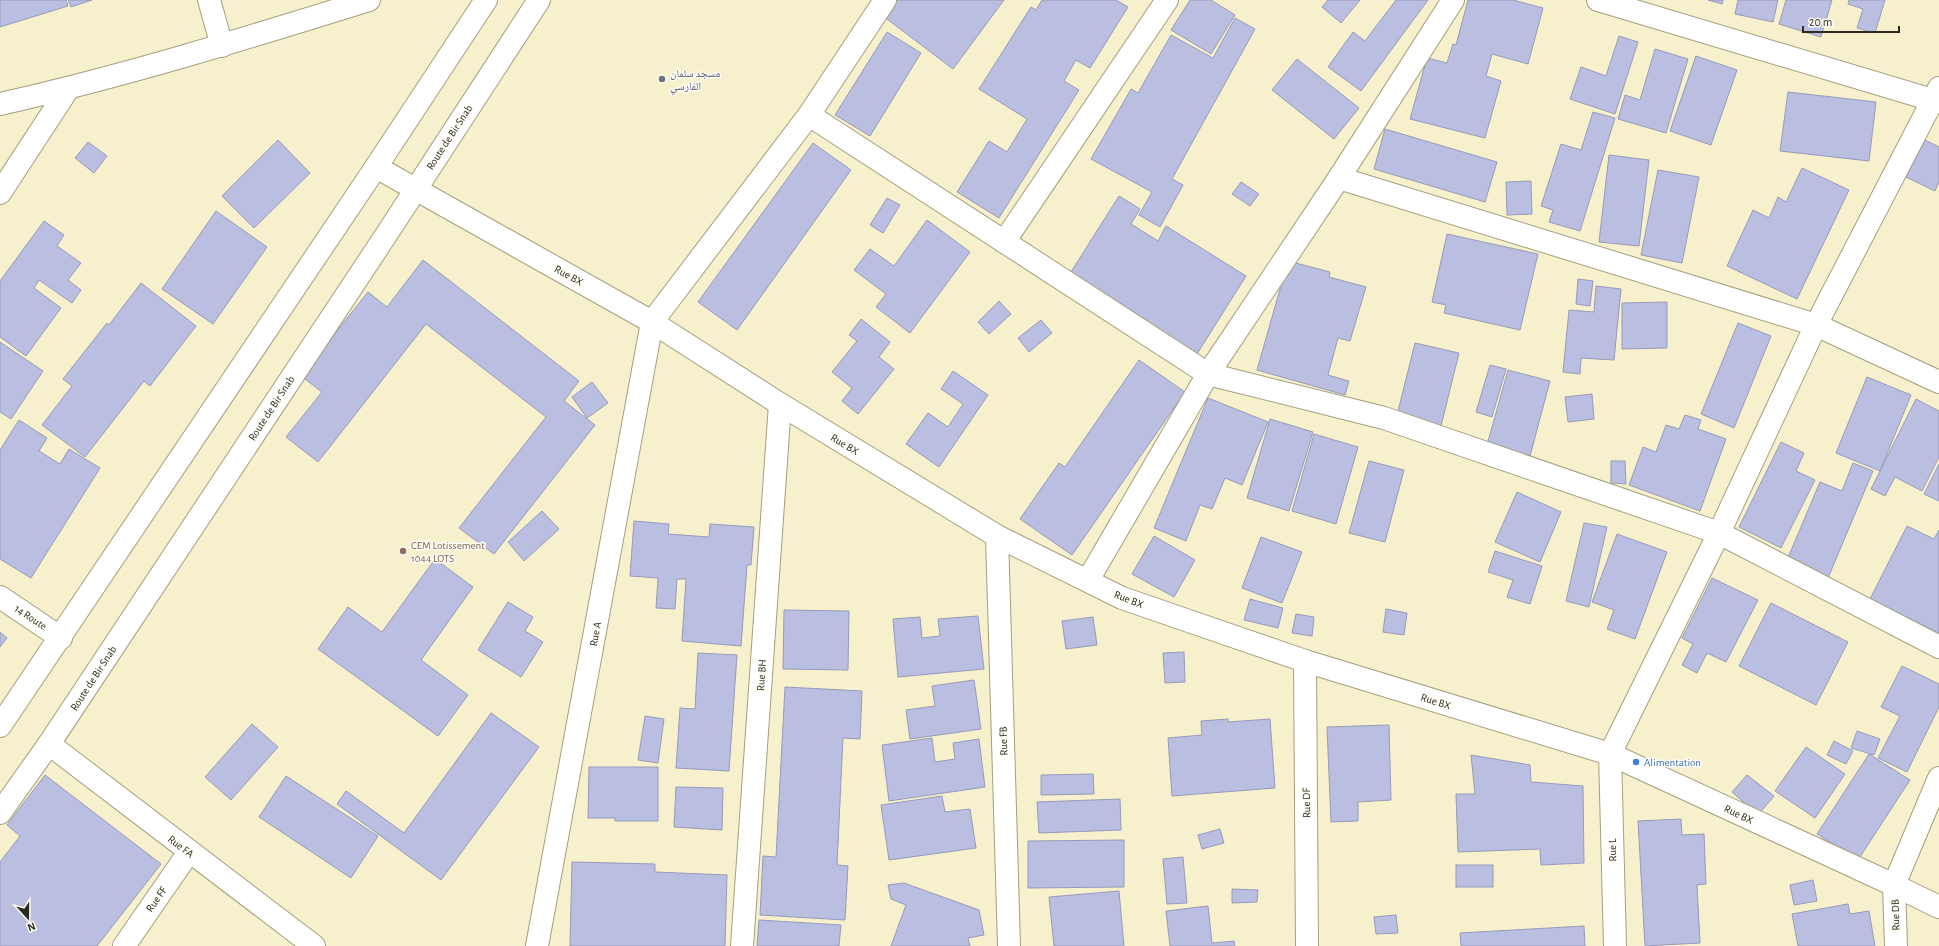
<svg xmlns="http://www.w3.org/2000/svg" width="1939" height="946" font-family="'Alegreya Sans','Noto Naskh Arabic',sans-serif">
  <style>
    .building { fill: #babee0; stroke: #979aba }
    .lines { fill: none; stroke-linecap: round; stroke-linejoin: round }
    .minor-casing { stroke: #a59f7d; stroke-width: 24 }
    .major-casing { stroke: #a59f7d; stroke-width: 24 }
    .minor { stroke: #fff; stroke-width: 22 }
    .major { stroke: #fff; stroke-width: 22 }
    .worship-dot { fill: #6b7280; stroke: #fefdf5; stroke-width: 1.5 }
    .education-dot { fill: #8d6e63; stroke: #fefdf5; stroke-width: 1.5 }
    .shop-dot { fill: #3f7fe0; stroke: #fefdf5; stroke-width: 1.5 }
    .labels { text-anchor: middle; stroke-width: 3; stroke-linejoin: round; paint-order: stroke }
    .worship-label { font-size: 11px; fill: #5b616d; stroke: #fefdf5; text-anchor: start }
    .street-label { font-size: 11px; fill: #2d2a1d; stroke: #fefdf5 }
    .education-label { font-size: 11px; fill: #785e54; stroke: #fefdf5; text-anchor: start }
    .shop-label { font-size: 11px; fill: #366cbe; stroke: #fefdf5; text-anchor: start }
  </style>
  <rect width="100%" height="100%" fill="#f7f0cd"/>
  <!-- building -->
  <g class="building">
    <path d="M0 0H66L68 6 0 27Z"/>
    <path d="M68 0H92L71 7Z"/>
    <path d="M895 0H1004L953 69 883 16Z"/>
    <path d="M1042 0H1116L1128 7 1090 68 1076 60 1064 81 1079 90 999 218 957 192 989 141 1007 152 1027 119 979 89 1031 7 1036 10Z"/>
    <path d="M1190 0H1211L1235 15 1211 54 1171 30Z"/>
    <path d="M1328 0H1360L1341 23 1322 7Z"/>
    <path d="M1396 0H1428L1361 91 1328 67 1353 32 1365 41Z"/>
    <path d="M1468 0H1513L1543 8 1528 64 1492 54 1486 76 1501 81 1485 138 1410 119 1427 58 1447 63 1453 44 1456 45Z"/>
    <path d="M1708 0H1723L1722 4Z"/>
    <path d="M1738 0H1778L1773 22 1735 14Z"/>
    <path d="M1786 0H1832L1821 37 1779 24Z"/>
    <path d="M1849 0H1885L1875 33 1857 28 1863 9 1848 4Z"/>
    <path d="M1235 18 1255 29 1172 179 1183 185 1160 227 1139 215 1152 192 1091 159 1131 89 1138 93 1171 35 1213 58Z"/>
    <path d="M887 32 921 53 870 136 835 115Z"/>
    <path d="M1619 36 1638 42 1615 114 1570 99 1581 67 1606 76Z"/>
    <path d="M1655 49 1688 59 1666 133 1618 119 1625 95 1640 100Z"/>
    <path d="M1696 56 1737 70 1711 145 1670 131Z"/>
    <path d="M1297 59 1359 108 1334 139 1272 90Z"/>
    <path d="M1788 92 1876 102 1869 161 1780 151Z"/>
    <path d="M1593 112 1615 118 1580 231 1549 222 1553 210 1541 206 1561 144 1581 150Z"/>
    <path d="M1385 129 1497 162 1485 202 1374 169Z"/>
    <path d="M278 140 310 173 254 228 222 196Z"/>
    <path d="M1925 140 1939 147V182L1935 191 1906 177Z"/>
    <path d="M88 142 107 156 94 173 75 158Z"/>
    <path d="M813 143 851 170 737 330 698 302Z"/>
    <path d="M1609 155 1649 160 1639 246 1599 242Z"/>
    <path d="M1802 168 1849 190 1797 299 1727 266 1753 210 1769 218 1778 197 1786 202Z"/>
    <path d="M1658 170 1699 177 1682 263 1641 255Z"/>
    <path d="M1531 181 1532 214 1507 215 1506 182Z"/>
    <path d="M1241 182 1259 194 1250 206 1232 194Z"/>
    <path d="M1119 196 1140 209 1131 224 1158 241 1166 226 1246 276 1197 354 1069 275Z"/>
    <path d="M887 198 900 205 883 233 870 225Z"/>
    <path d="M216 211 267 247 213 324 162 289Z"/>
    <path d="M927 220 970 252 910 333 876 307 886 294 854 270 870 249 894 266Z"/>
    <path d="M44 221 64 235 57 246 81 263 68 280 81 290 72 303 39 280 34 288 61 308 26 356 0 337V281Z"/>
    <path d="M1447 234 1538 254 1520 330 1444 313 1446 305 1432 302Z"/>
    <path d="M423 260 579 381 564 401 595 425 494 554 459 528 546 417 426 324 318 462 286 437 322 392 301 376 368 292 387 307Z"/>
    <path d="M1288 261 1330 272 1329 277 1366 287 1350 341 1338 338 1328 375 1349 381 1345 395 1257 370Z"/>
    <path d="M1578 279 1593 281 1590 306 1576 304Z"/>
    <path d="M141 283 196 326 150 386 144 381 85 457 42 425 72 386 63 379 107 323 109 325Z"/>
    <path d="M1596 286 1621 289 1614 360 1581 358 1580 374 1563 372 1569 310 1594 312Z"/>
    <path d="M999 301 1011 314 989 334 978 322Z"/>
    <path d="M1667 302V348L1622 349V303Z"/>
    <path d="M861 319 890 342 879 357 894 369 858 414 842 401 852 388 832 372 857 341 849 335Z"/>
    <path d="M1041 320 1052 333 1029 352 1018 338Z"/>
    <path d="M1738 323 1771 336 1734 428 1701 414Z"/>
    <path d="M0 342 43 371 11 419 0 412Z"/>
    <path d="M1415 343 1459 353 1441 426 1397 415Z"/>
    <path d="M1139 360 1185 392 1072 555 1020 519 1059 463 1065 467Z"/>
    <path d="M1490 365 1506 369 1492 417 1476 412Z"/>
    <path d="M1508 370 1550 381 1530 456 1487 445Z"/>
    <path d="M953 371 988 395 939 467 906 444 928 413 948 427 963 404 941 389Z"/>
    <path d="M1867 377 1911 395 1880 471 1836 453Z"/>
    <path d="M592 382 608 403 587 418 572 397Z"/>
    <path d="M1592 394 1594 419 1568 422 1565 397Z"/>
    <path d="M1208 398 1268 422 1242 485 1225 478 1212 509 1200 505 1186 541 1154 528Z"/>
    <path d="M1916 399 1939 411V457L1922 491 1895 477 1885 496 1871 489Z"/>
    <path d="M1685 415 1701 420 1698 429 1726 439 1700 511 1629 485 1643 447 1656 452 1666 425 1679 429Z"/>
    <path d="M1270 419 1313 432 1289 511 1247 498Z"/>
    <path d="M19 420 47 438 39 451 60 464 69 449 100 468 31 578 0 559V450Z"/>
    <path d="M1314 434 1358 447 1336 524 1292 511Z"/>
    <path d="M1781 442 1804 453 1796 471 1815 480 1781 548 1739 527Z"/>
    <path d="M1369 461 1404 470 1385 542 1349 533Z"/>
    <path d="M1611 461H1625L1626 484 1611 483Z"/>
    <path d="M1853 463 1873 471 1828 578 1787 560 1820 482 1842 491Z"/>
    <path d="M1939 464V501L1924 494Z"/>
    <path d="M1517 492 1561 512 1540 562 1495 542Z"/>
    <path d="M542 511 559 529 524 561 508 542Z"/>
    <path d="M634 521 669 524 668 534 709 537 710 524 754 527 751 565H747L741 646 682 641 686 579H677L675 609 656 608 658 578 630 576Z"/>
    <path d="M1584 523 1607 527 1589 607 1566 601Z"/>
    <path d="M1907 526 1934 539 1939 530V633L1870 599Z"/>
    <path d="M1617 534 1667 552 1635 639 1607 629 1614 610 1592 602Z"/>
    <path d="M1154 536 1195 560 1174 597 1132 574Z"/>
    <path d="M1261 537 1302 552 1282 603 1242 588Z"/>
    <path d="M1495 551 1542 566 1530 604 1507 597 1513 580 1488 572Z"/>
    <path d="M435 559 473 587 421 660 468 695 438 736 318 649 348 607 382 632Z"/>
    <path d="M1712 578 1758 600 1726 662 1707 653 1697 673 1682 665 1693 644 1682 638Z"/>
    <path d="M1250 599 1283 608 1278 628 1244 620Z"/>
    <path d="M508 602 533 617 525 631 543 642 521 677 478 650Z"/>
    <path d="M1771 603 1848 642 1816 705 1739 666Z"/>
    <path d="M1386 609 1407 613 1404 635 1383 632Z"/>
    <path d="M784 610 849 611 848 670 783 669Z"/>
    <path d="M1296 614 1314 617 1312 636 1292 633Z"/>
    <path d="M978 616 984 669 898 677 893 619 920 617 922 638 940 636 938 619Z"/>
    <path d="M1093 617 1097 645 1066 649 1062 621Z"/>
    <path d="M0 632 7 638 0 647Z"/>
    <path d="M1184 652 1185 682 1165 683 1163 653Z"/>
    <path d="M698 653 737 655 729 771 676 768 680 708 695 709Z"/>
    <path d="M1902 666 1939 684V707L1907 772 1878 758 1900 716 1881 707Z"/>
    <path d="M974 680 981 729 910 739 906 710 935 706 932 686Z"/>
    <path d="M785 687 862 691 860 739 843 738 837 865 848 866 845 920 760 915 763 856 776 857Z"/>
    <path d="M491 713 539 747 441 880 337 804 346 791 404 833Z"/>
    <path d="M645 716 664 719 658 763 638 760Z"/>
    <path d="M1228 719V722L1270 719 1275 788 1172 796 1168 738 1202 735 1201 721Z"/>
    <path d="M252 724 278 747 231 800 205 777Z"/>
    <path d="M1389 725 1391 800 1358 802V821L1331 822 1327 727Z"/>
    <path d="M1857 731 1880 739 1874 755 1851 748Z"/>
    <path d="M932 738 935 762 955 759 953 743 979 739 985 787 889 801 882 745Z"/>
    <path d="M1834 741 1853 751 1846 764 1827 755Z"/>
    <path d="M1806 747 1845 774 1815 818 1775 791Z"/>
    <path d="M1869 754 1910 780 1858 860 1817 834Z"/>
    <path d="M1471 755 1530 765 1531 782 1583 786 1584 863 1541 865 1540 849 1458 852 1456 794H1475Z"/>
    <path d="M589 767H658V821H615V818H588Z"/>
    <path d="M1093 774 1094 794 1041 795V775Z"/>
    <path d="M45 775 161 864 97 946H0V862L20 836 7 825Z"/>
    <path d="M1747 775 1774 796 1758 815 1732 792Z"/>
    <path d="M286 776 378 836 351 878 259 817Z"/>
    <path d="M676 787 723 788 722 830 674 827Z"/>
    <path d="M942 796 945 812 970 809 976 848 889 860 881 805Z"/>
    <path d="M1120 799 1121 830 1039 833 1037 802Z"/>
    <path d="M1681 819 1682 835 1704 834 1706 884 1697 885 1700 943 1645 946 1638 821Z"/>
    <path d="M1220 829 1224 843 1202 849 1198 835Z"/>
    <path d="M1124 840V887L1028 888V841Z"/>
    <path d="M1183 857 1187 903 1167 904 1163 859Z"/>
    <path d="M572 862 655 864V872L727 875 725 946H570Z"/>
    <rect x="1456" y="865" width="37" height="22"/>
    <path d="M1813 880 1817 901 1794 905 1790 885Z"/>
    <path d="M904 883 979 910 984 935 968 938 970 946H891L906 905 891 899 888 885Z"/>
    <path d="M1232 889 1258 890 1257 902 1232 903Z"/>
    <path d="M1119 891 1124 946H1054L1049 897Z"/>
    <path d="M1848 904 1850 914 1869 911 1875 946H1798L1792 914Z"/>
    <path d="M1208 906 1212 943 1234 941 1235 946H1170L1166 911Z"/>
    <path d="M1396 915 1398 933 1376 934 1374 917Z"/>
    <path d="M759 920 841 925 839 946H757Z"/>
    <path d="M1584 926 1585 946H1461L1460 933Z"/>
  </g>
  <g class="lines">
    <!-- minor casing -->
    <g class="minor-casing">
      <g id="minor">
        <path d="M209 0 222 46"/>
        <path d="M1598 0 1939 102"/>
        <path d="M0 104C125 76 247 38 369 0"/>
        <path d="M809 115 885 0"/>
        <path d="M376 167 652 322 780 404 997 536 1122 598 1305 661 1610 754 1894 885 1939 907"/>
        <path d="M1339 178 1816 325 1939 382"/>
        <path d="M0 193 68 89"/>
        <path d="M1004 242 1167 0"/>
        <path d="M997 536 1009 946"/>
        <path d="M1088 580 1208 374 1339 178 1453 0"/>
        <path d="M0 597 61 638"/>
        <path d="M1305 661 1307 946"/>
        <path d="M49 744 314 946"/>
        <path d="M124 946 189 852"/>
        <path d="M537 946 652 322 809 115 1208 374 1384 418 1719 533 1939 647"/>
        <path d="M742 946 780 404"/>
        <path d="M1615 946 1610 754 1719 533 1816 325 1939 88"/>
        <path d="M1896 946 1894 885 1939 778"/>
      </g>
    </g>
    <!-- major casing -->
    <g class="major-casing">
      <g id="major">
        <path d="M0 726 376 167 486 0"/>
        <path d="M0 813 49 744 390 229 539 0"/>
      </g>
    </g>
    <!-- minor -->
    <use href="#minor" class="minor"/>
    <!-- major -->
    <use href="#major" class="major"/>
  </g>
  <!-- markers -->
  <circle class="worship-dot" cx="662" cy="79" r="4"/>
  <circle class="education-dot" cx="403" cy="551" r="4"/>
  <circle class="shop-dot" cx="1636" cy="762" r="4"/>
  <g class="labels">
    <!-- worship labels -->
    <g class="worship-label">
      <text x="670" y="77">مسجد سلمان<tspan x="670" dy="13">الفارسي</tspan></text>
    </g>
    <!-- street labels -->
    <g class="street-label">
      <text transform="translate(449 137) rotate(-57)" y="4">Route de Bir Snab</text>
      <text transform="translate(569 275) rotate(29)" y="4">Rue BX</text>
      <text transform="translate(271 408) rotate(-57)" y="4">Route de Bir Snab</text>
      <text transform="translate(845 444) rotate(31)" y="4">Rue BX</text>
      <text transform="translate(1129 599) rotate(22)" y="4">Rue BX</text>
      <text transform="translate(31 617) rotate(34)" y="4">14 Route</text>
      <text transform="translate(595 634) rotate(-80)" y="4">Rue A</text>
      <text transform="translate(761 675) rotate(-86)" y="4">Rue BH</text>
      <text transform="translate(93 678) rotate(-57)" y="4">Route de Bir Snab</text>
      <text transform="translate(1436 701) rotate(17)" y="4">Rue BX</text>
      <text transform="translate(1003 741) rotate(-92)" y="4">Rue FB</text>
      <text transform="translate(1306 803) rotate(-91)" y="4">Rue DF</text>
      <text transform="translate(1739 814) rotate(25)" y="4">Rue BX</text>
      <text transform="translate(181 846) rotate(37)" y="4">Rue FA</text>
      <text transform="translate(1612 850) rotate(-91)" y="4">Rue L</text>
      <text transform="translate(156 899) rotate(-55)" y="4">Rue FF</text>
      <text transform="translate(1895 915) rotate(-92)" y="4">Rue DB</text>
    </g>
    <!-- education labels -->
    <g class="education-label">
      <text x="411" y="549">CEM Lotissement<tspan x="411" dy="13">1044 LOTS</tspan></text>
    </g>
    <!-- shop labels -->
    <g class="shop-label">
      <text x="1644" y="766">Alimentation</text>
    </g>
  </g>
  <!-- north arrow -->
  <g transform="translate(28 918) rotate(159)" stroke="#fefdf5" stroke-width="3" paint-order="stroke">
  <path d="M0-3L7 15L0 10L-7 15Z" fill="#2d2a1d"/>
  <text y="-6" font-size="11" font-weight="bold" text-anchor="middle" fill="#2d2a1d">N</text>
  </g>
  <!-- scale -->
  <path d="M1803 26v6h96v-6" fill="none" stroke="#2d2a1d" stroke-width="2"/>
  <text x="1809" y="26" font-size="12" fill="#2d2a1d" stroke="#fefdf5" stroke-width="3" paint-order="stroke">20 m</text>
</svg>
